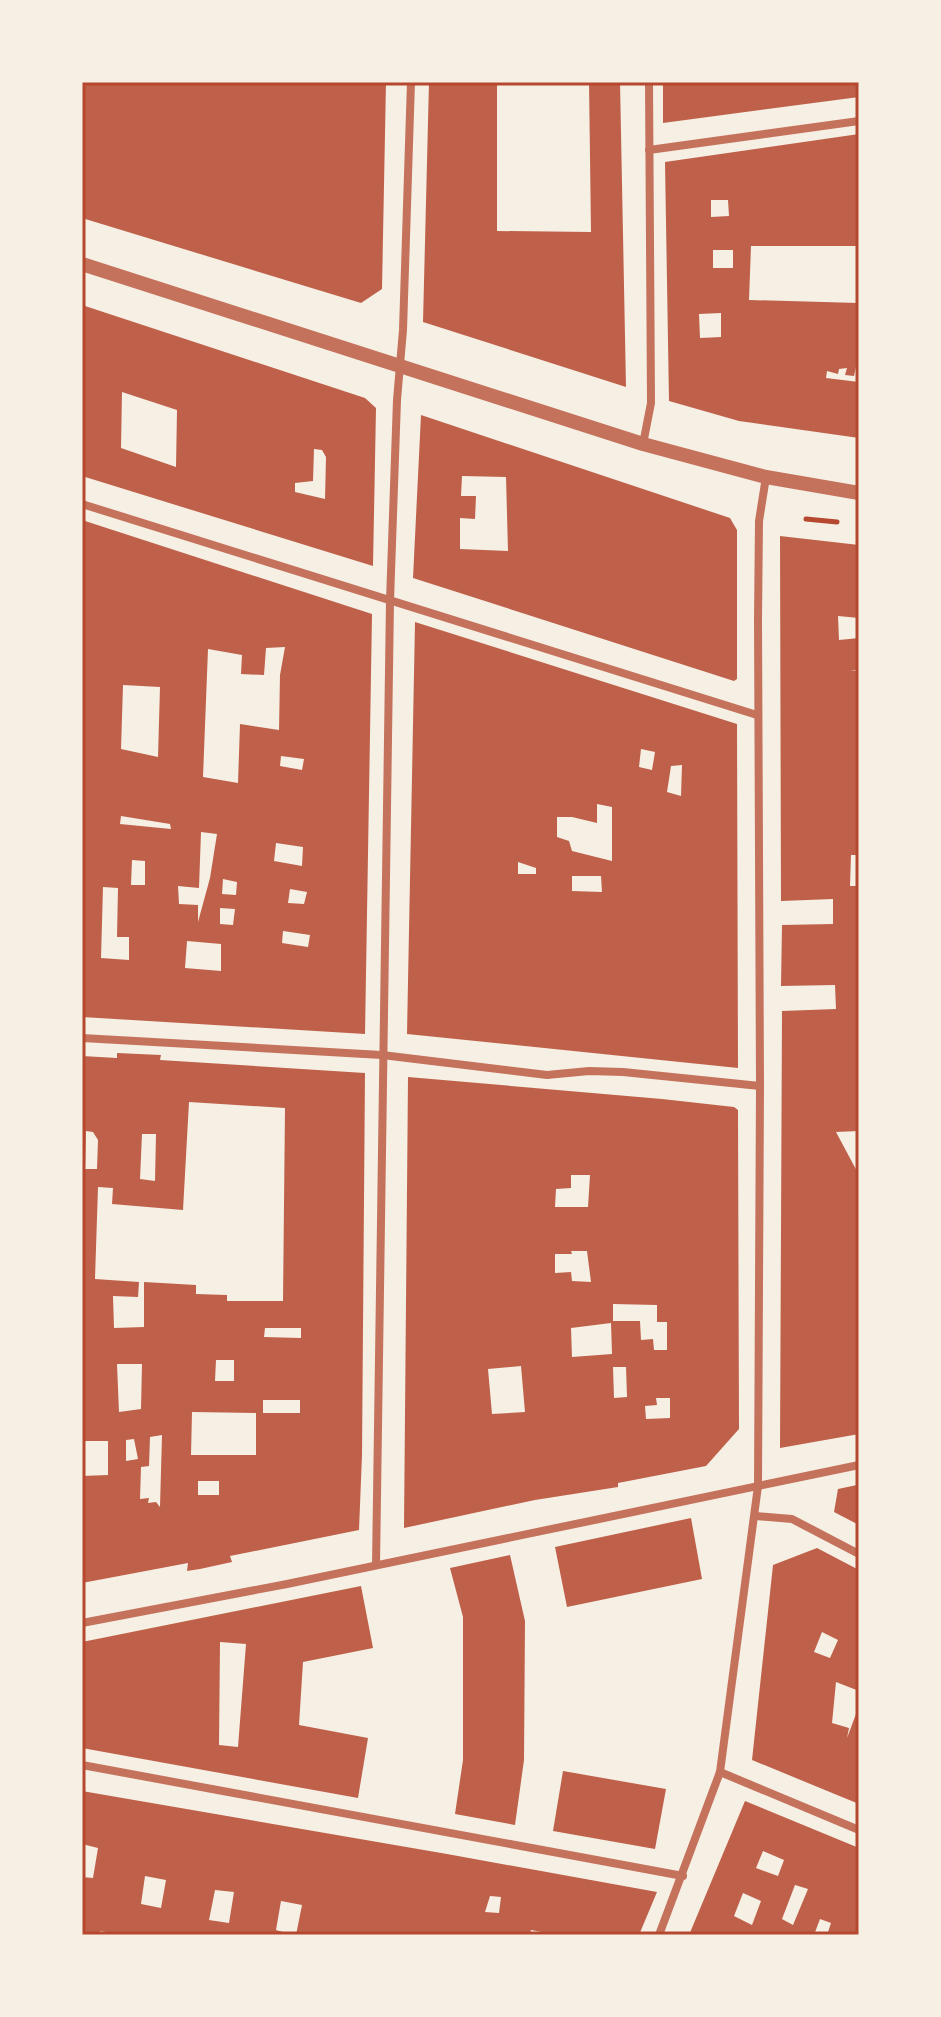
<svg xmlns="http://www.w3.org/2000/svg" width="941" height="2017" font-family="'Noto Sans',sans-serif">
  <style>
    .building { fill: #bf614a; fill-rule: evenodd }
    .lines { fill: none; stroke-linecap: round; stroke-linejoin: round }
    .path { stroke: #b5482f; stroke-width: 5 }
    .minor { stroke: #c5725c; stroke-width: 8 }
    .tertiary { stroke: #c5725c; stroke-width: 14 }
    .neatline { fill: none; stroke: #b5482f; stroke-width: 3 }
  </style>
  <rect width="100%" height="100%" fill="#f6efe4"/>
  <!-- building -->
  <g class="building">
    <path d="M82 82H386L382 289 361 303 82 218Z"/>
    <path d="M429 82H497V231L591 232 589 82H620L626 387 423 322Z"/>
    <path d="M663 82H859V97L663 123Z"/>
    <path d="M859 134V246H751L749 300 859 303V352L854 376 845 375 847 368 839 369 838 374 827 371 826 378 859 382V438L739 421 669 401 665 162ZM711 200H728L729 216 711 217ZM713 250H733V268H713ZM721 313V337L700 338 699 314Z"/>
    <path d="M82 305 365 398 376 408 373 566 82 476ZM122 392 177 410 176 467 121 448ZM314 449 322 450 326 457 325 499 295 492V483L313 481Z"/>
    <path d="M421 415 730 518 737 530V679L734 681 413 578ZM462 476 506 477 508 551 460 549V518L475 519 476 496H461Z"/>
    <path d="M82 520 372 614 365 1034 82 1017ZM285 647 280 675 279 730 240 724 238 783 203 777 208 649 242 655 241 674 264 675 266 648ZM123 685 160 687 158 757 121 749ZM281 756 304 759 302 770 280 766ZM121 816 170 824 171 829 120 824ZM201 832 217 834 210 878 198 922V905L179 904 178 886 199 888ZM276 843 303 847 302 866 274 861ZM132 860 145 861V885H131ZM223 879 237 882 236 895 222 894ZM103 887 118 888 117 937H129V960L101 958ZM290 889 307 892 304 904 288 903ZM220 908 235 909 233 925 220 924ZM283 931 310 935 308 947 282 943ZM187 941 221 944V971L185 968Z"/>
    <path d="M780 536 859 545V618L838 616 839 640 859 638V670L850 671H859V855H851L850 886H859V1131L836 1132 859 1175V1434L780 1448 782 1011 836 1009 835 985 781 986 782 925 833 924V899L781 901Z"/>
    <path d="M415 622 737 724 738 1068 407 1034ZM641 749 655 752 652 770 639 767ZM682 765 681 796 667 792 671 766ZM597 804 612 807V861L572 851 569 841 557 837V817H572L597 823ZM518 862 536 868V874H518ZM572 876H601L602 892 572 891Z"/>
    <path d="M117 1053 161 1055 160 1060 365 1073 362 1455 359 1530 230 1556 232 1562 200 1569 187 1571 188 1563 82 1583V1476L108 1475V1441H82V1056L117 1058ZM189 1102 285 1108 283 1301H227V1295L196 1294V1285L144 1282V1327L114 1328 113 1296 138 1297 139 1282 95 1279 98 1187 113 1188 112 1204 183 1210ZM86 1131 93 1132 98 1140 97 1169H85ZM142 1134H156L155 1181 140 1179ZM265 1328H301V1338L264 1337ZM216 1360H234V1381H215ZM117 1364H142L141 1409 119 1412ZM263 1400H300V1413H263ZM192 1412 256 1413V1455H191ZM162 1435 160 1507 156 1502 148 1503 149 1498 140 1499 141 1467 149 1466 150 1437ZM134 1439 138 1459 126 1461V1440ZM198 1481H219V1495H198Z"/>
    <path d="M408 1077 662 1099 734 1107 738 1110 739 1429 706 1466 618 1483V1487L535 1500 404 1528ZM571 1175H590L588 1207H555L556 1189 571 1188ZM571 1251H587L591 1282 572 1281 571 1272 555 1273V1254H572ZM613 1304 657 1305V1322H667V1350H654L653 1339 641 1340 640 1321H613ZM611 1323 612 1354 572 1357 571 1328ZM521 1366 525 1412 492 1414 488 1369ZM613 1367H626L627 1397 614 1398ZM656 1398H670V1418L646 1419 645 1406 657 1405Z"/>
    <path d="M857 1485H859V1525L834 1512 838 1489Z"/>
    <path d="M691 1518 702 1579 567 1607 555 1547Z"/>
    <path d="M817 1548 859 1570V1691L836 1682 832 1723 849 1728 847 1738 859 1706V1804L752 1760 773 1565ZM822 1632 838 1640 830 1658 814 1652Z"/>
    <path d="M510 1555 525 1621 524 1760 515 1825 455 1814 463 1760V1617L450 1568Z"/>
    <path d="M361 1586 373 1648 303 1662 299 1725 368 1738 358 1798 82 1748V1642ZM220 1642 246 1644 238 1747 219 1745Z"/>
    <path d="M563 1771 666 1789 655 1849 553 1831Z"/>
    <path d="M82 1791 447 1854 657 1892 639 1935H558L531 1930 530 1935H296L302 1905 281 1901 276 1930 293 1935H124L100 1931V1935H82V1877L93 1878 98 1848 82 1844ZM145 1876 166 1880 161 1908 141 1904ZM215 1890 234 1892 229 1923 209 1920ZM490 1896 501 1897 499 1913 485 1912Z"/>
    <path d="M745 1801 859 1848V1935H827L831 1923 820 1919 814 1935H689ZM763 1851 784 1860 778 1876 756 1868ZM795 1885 808 1889 793 1925 782 1919ZM743 1893 761 1901 752 1925 734 1916Z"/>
  </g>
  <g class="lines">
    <!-- path -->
    <path class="path" d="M806 519 837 522"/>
    <!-- minor -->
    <g class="minor">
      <path d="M649 150 859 121"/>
      <path d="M643 444 651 403 649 82"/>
      <path d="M82 504 757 715"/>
      <path d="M82 1038 382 1055 547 1075 589 1071 623 1072 760 1086"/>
      <path d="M756 1516 792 1519 859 1554"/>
      <path d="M376 1565 390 601 397 400 403 330 411 82"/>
      <path d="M82 1623 287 1584 859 1465"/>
      <path d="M82 1765 683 1876"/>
      <path d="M720 1772 859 1830"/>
      <path d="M659 1935 720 1772 758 1486 760 1086 758 619 759 521 766 477"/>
    </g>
    <!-- tertiary -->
    <path class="tertiary" d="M82 264 643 444 766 477 859 493"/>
  </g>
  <!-- border -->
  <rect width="941" height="2017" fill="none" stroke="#f6efe4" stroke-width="168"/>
  <rect x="84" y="84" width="773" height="1849" class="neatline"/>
</svg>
